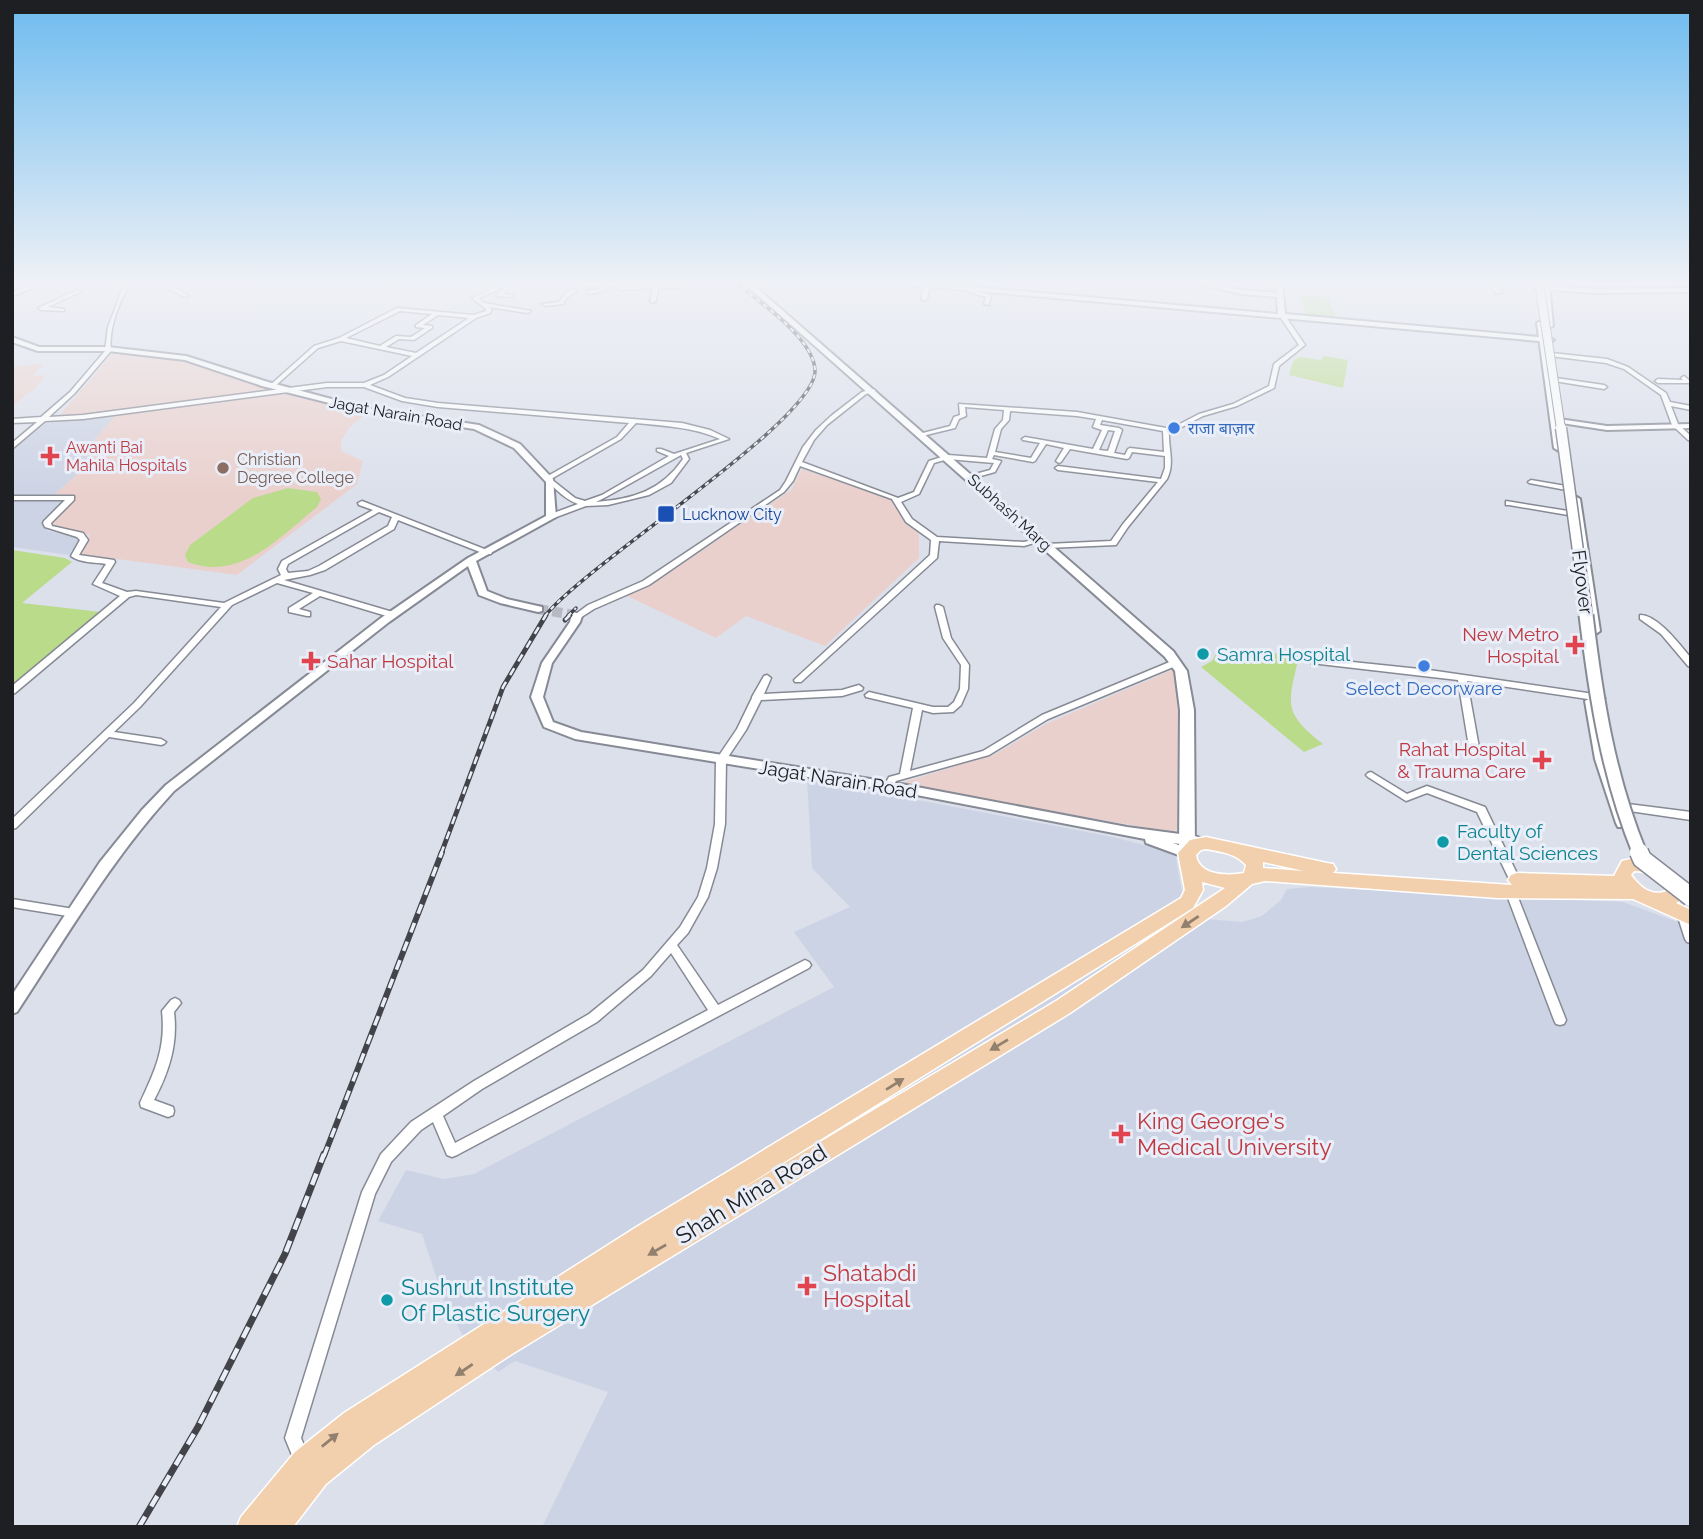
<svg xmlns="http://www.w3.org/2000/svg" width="1703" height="1539" font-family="Raleway,'Noto Sans Devanagari',sans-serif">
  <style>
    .built { fill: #ccd3e4 }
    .education { fill: #ead0cc }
    .green { fill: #b9db8a }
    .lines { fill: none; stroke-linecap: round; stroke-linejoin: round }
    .tertiary-tunnel { stroke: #b6b9c3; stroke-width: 10; stroke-dasharray: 10 4.5; stroke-linecap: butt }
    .minor-casing { stroke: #868a94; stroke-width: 3 }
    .tertiary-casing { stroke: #868a94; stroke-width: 4 }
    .secondary-casing { stroke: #868a94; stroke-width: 4 }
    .primary-casing { stroke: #fff; stroke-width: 3 }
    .minor { fill: #fff; fill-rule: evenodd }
    .tertiary { fill: #fff; fill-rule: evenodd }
    .secondary { fill: #fff; fill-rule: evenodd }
    .primary { fill: #f2d0ae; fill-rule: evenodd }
    .rail-far3-casing { stroke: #42444a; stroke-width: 3.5 }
    .rail-far2-casing { stroke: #42444a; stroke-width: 5 }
    .rail-far1-casing { stroke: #42444a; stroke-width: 6 }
    .rail-casing { stroke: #42444a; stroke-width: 7 }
    .rail-far3 { stroke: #e9eef8; stroke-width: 2; stroke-dasharray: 4.5; stroke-linecap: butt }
    .rail-far2 { stroke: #e9eef8; stroke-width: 2.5; stroke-dasharray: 8; stroke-linecap: butt }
    .rail-far1 { stroke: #e9eef8; stroke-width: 3.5; stroke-dasharray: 10; stroke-linecap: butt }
    .rail { stroke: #e9eef8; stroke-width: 4.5; stroke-dasharray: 12; stroke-linecap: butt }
    .secondary-bridge-far3-casing { stroke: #868a94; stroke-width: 10; stroke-linecap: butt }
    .secondary-bridge-far2-casing { stroke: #868a94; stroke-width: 13; stroke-linecap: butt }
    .secondary-bridge-far1-casing { stroke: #868a94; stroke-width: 17; stroke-linecap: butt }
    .secondary-bridge-casing { stroke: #868a94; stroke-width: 21; stroke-linecap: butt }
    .secondary-bridge-far3 { stroke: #fff; stroke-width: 8 }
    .secondary-bridge-far2 { stroke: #fff; stroke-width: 10 }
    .secondary-bridge-far1 { stroke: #fff; stroke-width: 13 }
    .secondary-bridge { stroke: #fff; stroke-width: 18 }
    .oneway { fill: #92806f }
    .shop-dot { fill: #3f7fe0; stroke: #e9eef8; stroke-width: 2.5 }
    .health-dot { fill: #e0444e; stroke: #e9eef8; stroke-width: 2.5 }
    .education-dot { fill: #8d6e63; stroke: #e9eef8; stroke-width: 2.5 }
    .transit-dot { fill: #1a4fb4; stroke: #e9eef8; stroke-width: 2.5 }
    .culture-dot { fill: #0f9aa8; stroke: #e9eef8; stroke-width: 2.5 }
    .labels { text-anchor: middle; stroke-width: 6; stroke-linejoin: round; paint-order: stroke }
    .far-street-label { font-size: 16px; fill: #1d1f23; stroke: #e9eef8 }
    .far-shop-label { font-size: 16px; fill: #366cbe; stroke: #e9eef8; text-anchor: start }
    .far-health-label { font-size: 16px; fill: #be3a42; stroke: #e9eef8; text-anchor: start }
    .far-education-label { font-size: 16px; fill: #785e54; stroke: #e9eef8; text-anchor: start }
    .far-transit-label { font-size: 16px; fill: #164399; stroke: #e9eef8; text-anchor: start }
    .street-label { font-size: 19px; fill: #1d1f23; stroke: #e9eef8 }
    .health-label { font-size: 19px; fill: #be3a42; stroke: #e9eef8; text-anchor: end }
    .culture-label { font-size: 19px; fill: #0d838f; stroke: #e9eef8; text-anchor: start }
    .shop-label { font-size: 19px; fill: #366cbe; stroke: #e9eef8 }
    .near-health-label { font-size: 23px; fill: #be3a42; stroke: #e9eef8; text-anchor: start }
    .near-street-label { font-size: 23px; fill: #1d1f23; stroke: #e9eef8 }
    .near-culture-label { font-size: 23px; fill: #0d838f; stroke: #e9eef8; text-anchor: start }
  </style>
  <rect width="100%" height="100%" fill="#dce0eb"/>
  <!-- built -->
  <g class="built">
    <path d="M116 416 81 454 96 457 53 496 12 497V451L46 423Z"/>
    <path d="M12 500H65L42 524 48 531 78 537V542L69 555 12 547Z"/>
    <path d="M807 779 1113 837 1175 853 1182 893 1206 919 1242 922 1262 916 1281 900 1287 889 1310 887 1623 902 1686 925 1691 930V1527H542L608 1392 515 1361 498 1372 462 1334 445 1303 422 1234 378 1221 406 1170 444 1179 474 1174 834 987 794 932 850 907 812 868Z"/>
  </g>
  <!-- education -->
  <g class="education">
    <path d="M113 353 178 360 364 415 349 428 341 441V451L363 461 357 484 237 575 80 554 90 535 55 527 50 521 73 497 53 496 95 458 81 455 120 410 59 416Z"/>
    <path d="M44 364 33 376 46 375 32 392 28 393 12 407V366Z"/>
    <path d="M802 469 889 498 917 529 919 536V558L825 646 746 616 716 638 625 595 651 585 791 490Z"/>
    <path d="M1174 669 1185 765 1183 825 1178 829 1171 832 915 787 904 782 995 754 1046 724Z"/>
  </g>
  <!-- green -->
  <g class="green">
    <path d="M1298 295 1328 297 1336 317 1306 314Z"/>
    <path d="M1324 356 1348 360 1343 388 1289 375 1293 361 1299 357 1321 360Z"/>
    <path d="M288 488 317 492 321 499 317 507C280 537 240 582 188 562L185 555 190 545 253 498Z"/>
    <path d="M12 550 65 558 72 562 22 603 101 612 12 685Z"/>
    <path d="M1220 647 1299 656C1288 704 1282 712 1323 744L1304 752 1201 667 1212 661Z"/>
  </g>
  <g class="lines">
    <!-- tertiary-tunnel -->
    <path class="tertiary-tunnel" d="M538 609 574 615"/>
    <!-- minor casing -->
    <g class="minor-casing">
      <g id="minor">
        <path d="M125 282H130C120 302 108 328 111 351L74 394 49 417 83 415 327 383H364L384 375 412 356 341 341 318 348 274 387 269 386 314 346 339 338 397 308 474 315 486 311V309L472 298 492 289 481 287 480 286 483 284 500 289 479 298 484 303 531 311 528 313 489 307 492 309 490 313 476 318 388 377 370 385 405 398 438 403 682 423 710 430 729 439 686 453 689 459 671 483 649 495 608 505 586 506 551 519 547 517 548 515 578 504C566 500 557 490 548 482L547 480 545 478 546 477 617 437 629 423 438 407 402 401 364 387H327L83 419 45 421 12 449V443L37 422 12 423V419L41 417 70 392 105 351 108 327ZM400 311 432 314 416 325V327L425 328 411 337 396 336 380 346 346 338ZM438 315 469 318 416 353 386 347 399 339 414 340 432 328V326L423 325ZM636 423C665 426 693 427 720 439L674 454 661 449H657V451L669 456 602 495 585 501 575 498 551 479 621 439ZM681 455 683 459C661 491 633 499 596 502L606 497Z"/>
        <path d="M150 282 168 284 189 296 184 297 164 286Z"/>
        <path d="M402 282H409L388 289 385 287Z"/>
        <path d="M927 282 930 284 927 299 924 301 921 299 924 284Z"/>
        <path d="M1243 282H1254L1282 287 1279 289Z"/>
        <path d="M1485 282H1490L1503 292 1495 294 1496 292Z"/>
        <path d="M604 283 618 284 621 286 682 284 685 286 682 288H658L656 301 653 303 650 301 653 288 620 290 617 287H606L605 291 589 294 587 293V291L601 289V287H584L581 285 584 283Z"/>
        <path d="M507 286 510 288 503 294 513 295V297L497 296V294Z"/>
        <path d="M968 286H972L973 290 991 295 989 305 984 304 986 297 969 292Z"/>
        <path d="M574 289 577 291C569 296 568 296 563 304L545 306 542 304 559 302 566 292Z"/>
        <path d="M77 290 82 291 48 307 64 309V311L41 310 38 308Z"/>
        <path d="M1280 314H1284L1305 345 1279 366 1274 388 1237 406 1203 416 1182 427 1169 431C1168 448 1175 463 1167 479L1128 527 1116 545 1047 548 1043 546 1047 544 1111 541 1123 524 1158 482 1058 470 1055 468 1058 466 1161 479 1165 468V456L1132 452 1129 458 1127 459 1070 449 1061 462 1059 463 1056 461 1064 448 1046 444 1035 461 1033 462 994 455 992 459 1001 461 995 472 970 479 968 478V476L990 470 994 463 948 459 934 463 919 494 901 502 912 519 937 537 1024 542 1040 538 1044 540 1024 546 939 541 937 558 801 682H795L794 680 930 555 931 540 906 522 892 499 800 466 793 481 784 492 649 585 594 609 580 618H574L573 616 588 605 643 581 780 490 786 481 803 447 816 430 831 416 862 392 873 389 876 391 866 394 827 425 814 440 802 462 898 498 914 492 929 461 948 455 987 458 995 429 1003 420 1004 410 965 407 966 416 959 419 955 428 922 436 919 434 950 426 954 417 960 415 959 404 1077 412 1166 428 1178 425 1199 414 1233 404 1269 386 1274 364 1299 345 1279 315ZM1010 411 1077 416 1096 419 1093 427 1102 430 1093 449 1025 437 1022 439 1023 440 1040 443 1031 458 995 452 1001 429 1009 420ZM1102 420 1163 431 1164 452 1130 448 1128 449 1125 455 1114 453 1122 430 1119 428 1100 425ZM1108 430 1115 431 1108 451 1099 450Z"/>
        <path d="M1552 353 1607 359 1628 367 1666 393 1670 402 1691 406V410L1671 406 1678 424 1691 436V441L1688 440 1672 425 1661 395 1624 369 1606 363 1550 356 1549 355Z"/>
        <path d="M1684 376 1690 381V383H1658L1655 381 1658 379 1683 380 1681 378Z"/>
        <path d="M1556 378 1604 385 1607 387 1604 389 1554 381 1553 380Z"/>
        <path d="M1531 480 1566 486 1569 488 1566 490 1529 483 1528 482Z"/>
        <path d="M12 496H74V500L51 523 52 526 83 533 88 540 79 555 114 560 115 562 102 583 127 592 136 591 224 603 281 575 278 569 282 561 373 510 359 505 358 503 362 501 492 552 491 554H485L398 520 394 529 325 570 310 575 284 580 396 613V617H390L320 596 299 609 310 612V616H307L289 612V608L313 593 277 583 232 605 140 707 114 732 161 739 166 742 164 744 161 745 109 737 16 828 12 829V819L134 703 221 607 136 595 129 597 15 693 12 694V686L120 596 93 584 106 564C95 562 80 563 71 556L80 540 77 537 45 527 43 523 44 521 65 500H12ZM379 512 392 517 388 526 319 566 308 571 288 573 286 569 288 564Z"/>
        <path d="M1506 501 1568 511 1572 513 1568 515 1509 505H1506Z"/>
        <path d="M936 605H939L943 607 951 638 969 665 968 689 961 705 953 712 933 713 922 710 910 771 983 751 1042 715 1172 661H1178L1179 663 1178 665 1048 719 989 755 896 781 892 788 889 789 884 786 889 777 900 774 913 708 866 697 865 695 869 692 933 707H948L954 702 960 689 961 665 943 638 935 607Z"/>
        <path d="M1640 615C1658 615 1680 645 1691 658V667L1688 666 1661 634 1640 619Z"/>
        <path d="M1314 658 1429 670 1601 695 1605 698 1601 701 1467 681 1480 753 1475 756 1470 753 1458 680 1311 663 1310 661Z"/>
        <path d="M767 675 771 678 764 694 842 690 859 685 863 688 862 690 842 696 761 700 746 730 726 760 725 824 717 868 708 897 688 933 677 945 718 1005 801 962 805 960 809 962 811 965 809 968 457 1155 452 1157 447 1155 433 1122 421 1130 391 1162 375 1194 301 1438 310 1459 308 1465 302 1467 296 1465 285 1438 362 1192 381 1154 411 1122 474 1081 589 1014 643 970 680 927 698 897 707 868 715 824 716 760 737 729 752 698V697L764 676ZM671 953 708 1010 455 1143 443 1116 482 1089 597 1022 651 976Z"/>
        <path d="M1371 772 1407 794 1427 786 1485 807 1520 880 1519 883H1511L1477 812 1427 793 1406 801 1368 777 1366 775 1368 773Z"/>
        <path d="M1620 803 1691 812V820L1616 809 1615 807Z"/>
        <path d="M1510 886 1514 887 1515 890 1566 1020 1564 1024 1560 1025 1556 1024 1554 1020 1505 890 1506 887Z"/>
        <path d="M12 899 74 909 78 910 79 913 78 916 74 917 12 907Z"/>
        <path d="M1682 910 1686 911 1691 923V943L1687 942 1685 939 1677 914 1678 911Z"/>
        <path d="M175 998 179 1000 181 1003 174 1012C178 1044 169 1072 154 1100L173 1107 174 1111 173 1115 168 1117 141 1107 140 1103C155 1071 166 1048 162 1011L171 1000Z"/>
      </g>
    </g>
    <!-- tertiary casing -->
    <g class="tertiary-casing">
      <g id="tertiary">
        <path d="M41 282H49L12 296V292Z"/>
        <path d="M895 282H916L1278 314 1277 297 1242 294 1189 282H1200L1242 290 1277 293 1276 282H1282L1285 314 1550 338 1554 340 1550 342 898 284Z"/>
        <path d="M1513 282H1544L1547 284 1545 286 1594 289 1691 288V292L1594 293 1536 289 1533 287 1535 285Z"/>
        <path d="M12 337 39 347H108L186 356 268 382 365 408 479 425 520 444 553 479 556 517 476 561 487 591 507 599 542 607V611L538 612 500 603 479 595 468 566 389 622 174 791C112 858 67 936 17 1012L12 1014V995L100 862 142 810 166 785 381 618 468 558 546 516V482L514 448 474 429 365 412 262 386 185 360 108 351H38L12 342Z"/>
        <path d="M1552 418 1607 426 1691 424V428L1607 430 1555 422 1551 420Z"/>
        <path d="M574 612 582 616 580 622 552 663 543 697 553 722 581 732 901 784 1127 827 1195 836 1200 838 1202 841 1200 844 1195 846 1173 843 1192 850 1194 853 1192 856 1187 858 1146 843 1145 839 901 792 575 739 544 727 531 697 542 663 570 622 571 618 569 615Z"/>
      </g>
    </g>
    <!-- secondary casing -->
    <g class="secondary-casing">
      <g id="secondary">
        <path d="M743 282H750L1173 651 1187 671 1194 710 1195 853 1192 857H1182L1179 853 1180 710 1175 671 1165 657Z"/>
        <path d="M1541 282H1549L1553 326 1549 328 1546 327 1564 448 1559 451 1554 448 1537 323 1541 321 1545 323Z"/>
        <path d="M1575 496 1580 499 1600 631 1594 635 1588 631 1570 499Z"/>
        <path d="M1592 697 1599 701 1609 759 1630 823 1628 827H1618L1616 823 1595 759 1585 701Z"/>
      </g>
    </g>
    <!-- primary casing -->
    <g class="primary-casing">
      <path id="primary" d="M1206 837 1327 863 1333 864 1336 869 1333 873 1497 884 1512 885 1508 880 1511 875 1517 873 1614 876 1622 861C1648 853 1672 865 1685 889L1681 900 1676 903 1691 910V925L1633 899 1497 898 1265 881 1252 884 1226 906 1070 1013 512 1354 374 1445 326 1484 293 1527H237L241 1517 295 1452 344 1413 638 1226 1181 898 1185 890 1178 853 1190 840ZM1206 849C1222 852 1235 853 1246 865L1244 873C1228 876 1199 876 1196 855L1201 850ZM1263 862 1304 871 1263 868ZM1634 871C1647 871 1663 878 1667 891 1651 897 1640 887 1631 875ZM1202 882 1225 888 1056 1001 725 1199 1193 908 1203 890Z"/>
    </g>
    <!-- minor -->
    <use href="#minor" class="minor"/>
    <!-- tertiary -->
    <use href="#tertiary" class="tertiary"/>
    <!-- secondary -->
    <use href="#secondary" class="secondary"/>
    <!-- primary -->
    <use href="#primary" class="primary"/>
    <!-- rail-far3 casing -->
    <g class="rail-far3-casing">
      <g id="rail-far3">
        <path d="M545 616C586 564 815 421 815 371 815 339 758 301 735 282"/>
        <path d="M568 616 576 608"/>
      </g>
    </g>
    <!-- rail-far2 casing -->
    <g class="rail-far2-casing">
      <g id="rail-far2">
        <path d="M565 620 570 615"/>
        <path d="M441 854 503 687 546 615"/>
      </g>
    </g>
    <!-- rail-far1 casing -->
    <g class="rail-far1-casing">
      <path id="rail-far1" d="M324 1156 442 852"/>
    </g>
    <!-- rail casing -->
    <g class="rail-casing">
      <path id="rail" d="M139 1527 198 1427 285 1254 324 1154"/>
    </g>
    <!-- rail-far3 -->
    <use href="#rail-far3" class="rail-far3"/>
    <!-- rail-far2 -->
    <use href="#rail-far2" class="rail-far2"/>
    <!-- rail-far1 -->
    <use href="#rail-far1" class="rail-far1"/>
    <!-- rail -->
    <use href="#rail" class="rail"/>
    <!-- secondary-bridge-far3 casing -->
    <g class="secondary-bridge-far3-casing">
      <path id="secondary-bridge-far3" d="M1539 282 1561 429"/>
    </g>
    <!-- secondary-bridge-far2 casing -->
    <g class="secondary-bridge-far2-casing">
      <path id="secondary-bridge-far2" d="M1561 428 1587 616"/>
    </g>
    <!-- secondary-bridge-far1 casing -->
    <g class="secondary-bridge-far1-casing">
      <path id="secondary-bridge-far1" d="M1586 615C1596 698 1608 776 1640 854"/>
    </g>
    <!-- secondary-bridge casing -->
    <g class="secondary-bridge-casing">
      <path id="secondary-bridge" d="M1639 852 1642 859 1691 897"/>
    </g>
    <!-- secondary-bridge-far3 -->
    <use href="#secondary-bridge-far3" class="secondary-bridge-far3"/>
    <!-- secondary-bridge-far2 -->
    <use href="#secondary-bridge-far2" class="secondary-bridge-far2"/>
    <!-- secondary-bridge-far1 -->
    <use href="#secondary-bridge-far1" class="secondary-bridge-far1"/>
    <!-- secondary-bridge -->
    <use href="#secondary-bridge" class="secondary-bridge"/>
  </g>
  <!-- one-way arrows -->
  <defs><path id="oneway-solid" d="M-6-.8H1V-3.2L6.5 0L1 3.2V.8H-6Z" transform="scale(1.75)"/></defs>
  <g class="oneway">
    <use href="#oneway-solid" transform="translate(1190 922) rotate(146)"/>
    <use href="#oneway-solid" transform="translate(999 1045) rotate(149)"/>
    <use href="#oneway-solid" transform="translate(895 1084) rotate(-32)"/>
    <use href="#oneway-solid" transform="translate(657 1250) rotate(150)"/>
    <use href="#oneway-solid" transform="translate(464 1370) rotate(146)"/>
    <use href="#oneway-solid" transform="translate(330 1440) rotate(-39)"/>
  </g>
  <!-- sky -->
  <linearGradient id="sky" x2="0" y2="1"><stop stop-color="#6dbbef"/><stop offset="0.57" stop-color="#eff1f6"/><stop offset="1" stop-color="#eff1f6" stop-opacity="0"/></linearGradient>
  <rect width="1703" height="497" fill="url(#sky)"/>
  <!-- markers -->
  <g class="shop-dot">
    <circle cx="1174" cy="428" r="7"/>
    <circle cx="1424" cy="666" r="7"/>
  </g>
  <g class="health-dot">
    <path d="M46.5 445.5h7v7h7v7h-7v7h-7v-7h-7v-7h7z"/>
    <path d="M1571.5 634.5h7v7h7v7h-7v7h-7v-7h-7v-7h7z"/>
    <path d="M307.5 650.5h7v7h7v7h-7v7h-7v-7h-7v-7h7z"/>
    <path d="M1538.5 749.5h7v7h7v7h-7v7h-7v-7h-7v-7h7z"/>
    <path d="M1117.5 1123.5h7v7h7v7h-7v7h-7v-7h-7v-7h7z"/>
    <path d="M803.5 1275.5h7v7h7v7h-7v7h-7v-7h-7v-7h7z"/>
  </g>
  <circle class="education-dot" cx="223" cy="468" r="7"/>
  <rect class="transit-dot" x="657" y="505" width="18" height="18" rx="3.5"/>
  <g class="culture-dot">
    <circle cx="1203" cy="654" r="7"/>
    <circle cx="1443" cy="842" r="7"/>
    <circle cx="387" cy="1300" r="7"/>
  </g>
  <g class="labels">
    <!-- far-street labels -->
    <g class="far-street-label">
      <text transform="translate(396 413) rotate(10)" y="6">Jagat Narain Road</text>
      <text transform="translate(1010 512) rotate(42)" y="6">Subhash Marg</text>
    </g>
    <!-- far-shop labels -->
    <g class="far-shop-label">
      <text x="1188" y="434">राजा बाज़ार</text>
    </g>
    <!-- far-health labels -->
    <g class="far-health-label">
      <text x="66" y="453">Awanti Bai<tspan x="66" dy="18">Mahila Hospitals</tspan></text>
    </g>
    <!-- far-education labels -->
    <g class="far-education-label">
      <text x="237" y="465">Christian<tspan x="237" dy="18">Degree College</tspan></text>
    </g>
    <!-- far-transit labels -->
    <g class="far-transit-label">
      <text x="682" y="520">Lucknow City</text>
    </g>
    <!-- street labels -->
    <g class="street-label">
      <text transform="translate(1583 582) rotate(83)" y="7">Flyover</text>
      <text transform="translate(838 779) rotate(9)" y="7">Jagat Narain Road</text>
    </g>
    <!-- health labels -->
    <g class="health-label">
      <text x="1559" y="641">New Metro<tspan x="1559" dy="22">Hospital</tspan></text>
      <text x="327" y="668" text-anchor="start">Sahar Hospital</text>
      <text x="1526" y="756">Rahat Hospital<tspan x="1526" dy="22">&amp; Trauma Care</tspan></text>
    </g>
    <!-- culture labels -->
    <g class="culture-label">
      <text x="1217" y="661">Samra Hospital</text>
      <text x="1457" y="838">Faculty of<tspan x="1457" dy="22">Dental Sciences</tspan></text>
    </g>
    <!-- shop labels -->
    <g class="shop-label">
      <text x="1424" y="695">Select Decorware</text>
    </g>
    <!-- near-health labels -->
    <g class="near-health-label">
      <text x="1137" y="1129">King George's<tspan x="1137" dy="26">Medical University</tspan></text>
      <text x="823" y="1281">Shatabdi<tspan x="823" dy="26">Hospital</tspan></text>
    </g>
    <!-- near-street labels -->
    <g class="near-street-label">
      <text transform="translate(751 1194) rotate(-31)" y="8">Shah Mina Road</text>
    </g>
    <!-- near-culture labels -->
    <g class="near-culture-label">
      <text x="401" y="1295">Sushrut Institute<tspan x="401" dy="26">Of Plastic Surgery</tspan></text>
    </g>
  </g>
  <!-- border -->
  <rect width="1703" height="1539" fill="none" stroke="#1d1f23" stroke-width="28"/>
</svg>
